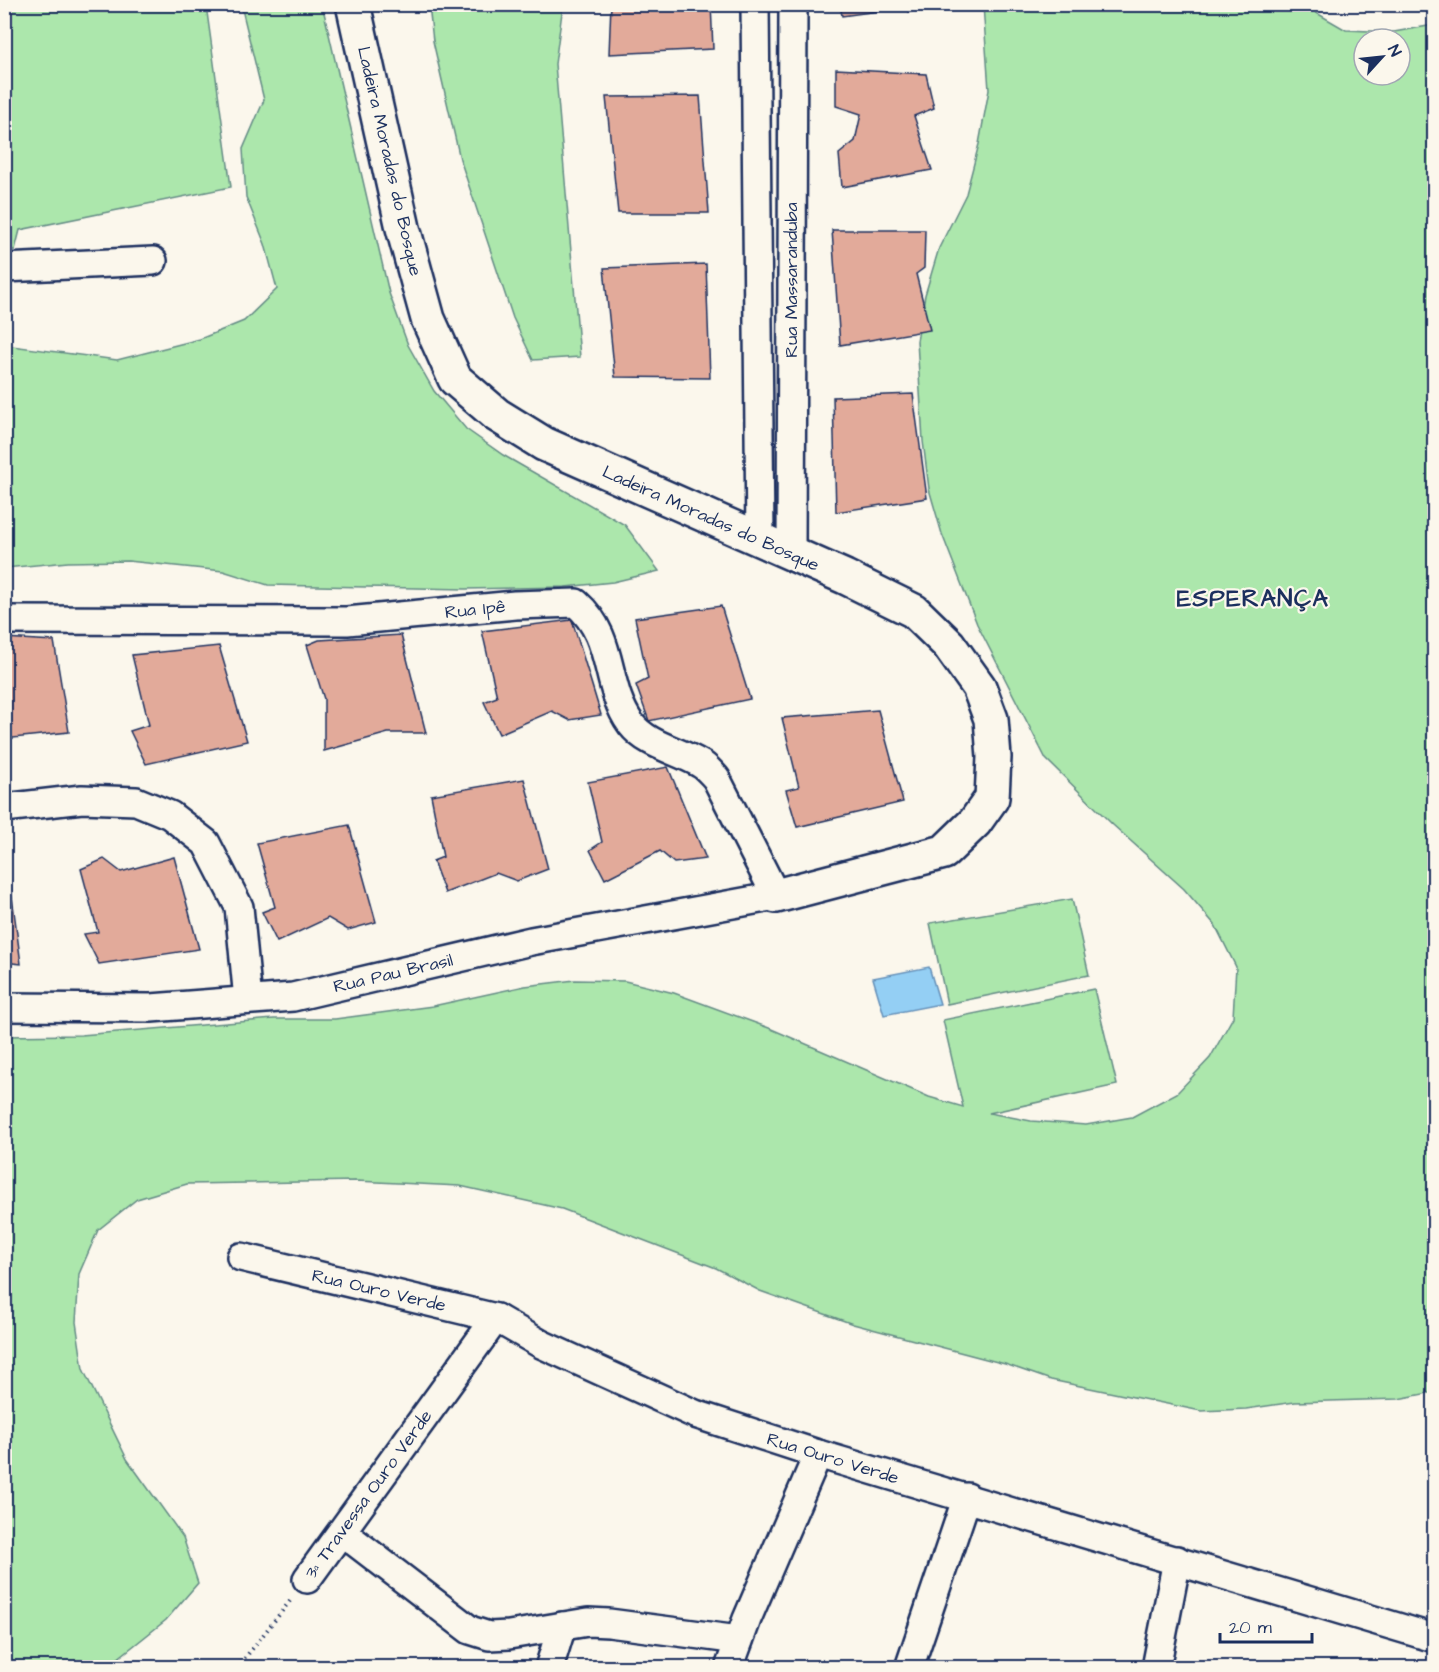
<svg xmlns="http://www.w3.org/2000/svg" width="1439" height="1672" font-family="'Architects Daughter',sans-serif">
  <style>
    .green { fill: #ace7ac; stroke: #648b85; stroke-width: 1.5; fill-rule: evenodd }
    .water { fill: #94cff4; stroke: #648fb8; stroke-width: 1.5 }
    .building { fill: #e2aa9a; stroke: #1b2f5e; stroke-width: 1.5 }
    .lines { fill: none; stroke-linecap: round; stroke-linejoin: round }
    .street-casing { stroke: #1b2f5e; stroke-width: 32 }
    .secondary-casing { stroke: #1b2f5e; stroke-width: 38 }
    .path { stroke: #1b2f5e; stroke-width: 4; stroke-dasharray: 1.5 4.5; stroke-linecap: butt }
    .street { stroke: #fbf7ec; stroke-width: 27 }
    .secondary { stroke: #fbf7ec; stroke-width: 33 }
    .labels { text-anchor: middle; stroke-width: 4.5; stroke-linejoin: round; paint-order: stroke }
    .street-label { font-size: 18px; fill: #1b2f5e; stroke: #fbf7ec }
    .district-label { font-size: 24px; font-weight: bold; letter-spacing: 1.5px; fill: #1b2f5e; stroke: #fbf7ec }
  </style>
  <rect width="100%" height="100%" fill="#fbf7ec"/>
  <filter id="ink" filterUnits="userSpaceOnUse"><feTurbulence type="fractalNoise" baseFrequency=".0167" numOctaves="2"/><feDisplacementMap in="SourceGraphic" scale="12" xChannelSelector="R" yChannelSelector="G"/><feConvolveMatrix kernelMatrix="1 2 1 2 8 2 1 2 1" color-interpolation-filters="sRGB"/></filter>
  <g filter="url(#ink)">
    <!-- green -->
    <g class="green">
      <path d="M322 4 389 293 408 345 434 391 466 429 503 455 625 525 659 571 613 582 565 587 465 589 268 585 223 571 128 561 68 562 5 568V345L117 360 200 339 244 321 277 289 265 244 246 197 243 149 264 100 241 5Z"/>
      <path d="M1301 4 1346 30 1394 32 1434 25V1392L1398 1399 1295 1402 1246 1409 1201 1411 1051 1380 1005 1364 853 1324 760 1291 716 1268 562 1209 460 1186 356 1181 187 1184 137 1199 98 1230 79 1274 76 1322 83 1369 127 1459 183 1537 198 1583 166 1620 107 1667H5L4 1036 81 1035 274 1019H335L433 1006 525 986 575 980 625 981 674 993 769 1028 929 1097 963 1107 943 1020 1094 989 1117 1085 989 1113 1031 1121 1086 1125 1132 1117 1177 1093 1210 1058 1233 1017 1236 967 1215 925 1184 889 1113 825 1046 759 977 624 942 534 929 489 923 441 917 341 925 295 939 248 966 194 979 144 989 90 983 5ZM1364 39H1400V75H1364Z"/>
      <path d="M15 5H206L231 187 20 230 15 250H5L4 7Z"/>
      <path d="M429 5H563L555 64 580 357 533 360 513 318 460 159 433 41Z"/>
      <path d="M1072 899 1089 975 947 1004 930 923Z"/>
    </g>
    <!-- water -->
    <path class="water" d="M929 967 940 1004 884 1015 873 978Z"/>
    <!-- building -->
    <g class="building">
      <path d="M611 4H711L713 49 609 54Z"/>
      <path d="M840 4H884L878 11 842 16Z"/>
      <path d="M907 4H934V8L909 12Z"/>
      <path d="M836 69 926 74 934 108 914 116 932 170 842 187 839 154 855 141 861 114 836 106Z"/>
      <path d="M700 96 709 213H618L606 97Z"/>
      <path d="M832 230H925L924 268 916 274 930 330 840 345Z"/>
      <path d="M706 264 710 378 615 377 604 268Z"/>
      <path d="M913 394 927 498 836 512 833 397Z"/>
      <path d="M721 606 750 699 649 721 636 685 648 679 635 618Z"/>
      <path d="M572 620 601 715 569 720 552 711 499 734 484 702 497 697 482 631Z"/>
      <path d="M401 635 426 733H388L324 751V699L307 645 319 640Z"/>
      <path d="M4 638 54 641 69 732 4 739Z"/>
      <path d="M219 646 247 741 146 764 130 731 149 725 132 655Z"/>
      <path d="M878 710 903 802 797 827 786 790 799 787 782 718Z"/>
      <path d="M668 767 706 859 674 863 660 851 605 879 590 850 602 842 588 782Z"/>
      <path d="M524 779 548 869 517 881 496 873 445 893 433 861 443 857 431 795Z"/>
      <path d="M349 825 376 922 348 930 328 918 277 942 262 912 275 907 257 843Z"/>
      <path d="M174 857 199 949 99 964 84 934 98 932 81 869 104 859 121 872Z"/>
      <path d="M4 859H7L21 964 4 962Z"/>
    </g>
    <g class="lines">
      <!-- street casing -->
      <g class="street-casing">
        <g id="street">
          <path d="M755 4 760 540"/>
          <path d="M4 268 153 261"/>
          <path d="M791 555 793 4"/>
          <path d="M4 620 347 621 515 605 576 603C616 638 603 685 631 724 647 745 677 750 699 763 706 766 711 773 716 778L776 896 531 941 293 997 151 1008 4 1007"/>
          <path d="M4 808 82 799 136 801 170 815 206 843 239 907 248 1000"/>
          <path d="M241 1257 496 1318 541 1344 695 1414 818 1454 1434 1638"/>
          <path d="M342 1532 470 1630 489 1636 509 1635 588 1622 609 1623 739 1640"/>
          <path d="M307 1579 496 1318"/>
          <path d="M549 1668 562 1626"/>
          <path d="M729 1668 747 1619 818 1454"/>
          <path d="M909 1668 967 1497"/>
          <path d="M1156 1668 1177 1560"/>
        </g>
      </g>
      <!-- secondary casing -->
      <g class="secondary-casing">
        <path id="secondary" d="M353 4 403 228 428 319 455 379 497 415 544 444 845 577 914 611 949 645 979 687 991 719 994 757 992 798 975 822 944 852 776 896"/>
      </g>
      <!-- path -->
      <path class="path" d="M237 1668 290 1601"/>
      <!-- street -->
      <use href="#street" class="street"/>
      <!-- secondary -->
      <use href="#secondary" class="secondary"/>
    </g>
  </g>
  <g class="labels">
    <!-- street labels -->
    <g class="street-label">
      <text transform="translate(390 161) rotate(77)" y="6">Ladeira Moradas do Bosque</text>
      <text transform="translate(791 280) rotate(-90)" y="6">Rua Massaranduba</text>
      <text transform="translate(711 518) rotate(24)" y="6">Ladeira Moradas do Bosque</text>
      <text transform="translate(475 609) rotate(-6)" y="6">Rua Ipê</text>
      <text transform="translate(393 973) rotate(-13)" y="6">Rua Pau Brasil</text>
      <text transform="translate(379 1290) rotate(13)" y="6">Rua Ouro Verde</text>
      <text transform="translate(833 1458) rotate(17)" y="6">Rua Ouro Verde</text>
      <text transform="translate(368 1494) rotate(-54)" y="6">3ª Travessa Ouro Verde</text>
    </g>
    <!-- district labels -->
    <g class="district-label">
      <text x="1253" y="606">ESPERANÇA</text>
    </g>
  </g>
  <!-- margin -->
  <rect width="1439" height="1672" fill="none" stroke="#fbf7ec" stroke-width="24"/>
  <rect x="12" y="12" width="1415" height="1648" fill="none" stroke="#1b2f5e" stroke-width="2" filter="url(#ink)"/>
  <!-- north arrow -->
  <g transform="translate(1382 57) rotate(63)"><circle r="28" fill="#fbf7ec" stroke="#a1a7b3" stroke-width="1.5"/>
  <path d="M0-4.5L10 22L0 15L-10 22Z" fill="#1b2f5e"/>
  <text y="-9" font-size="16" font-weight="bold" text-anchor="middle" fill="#1b2f5e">N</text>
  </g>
  <!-- scale -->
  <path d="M1220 1633v9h92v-9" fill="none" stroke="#1b2f5e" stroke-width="3"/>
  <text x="1229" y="1633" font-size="18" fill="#1b2f5e" stroke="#fbf7ec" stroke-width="4.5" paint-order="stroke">20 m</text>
</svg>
